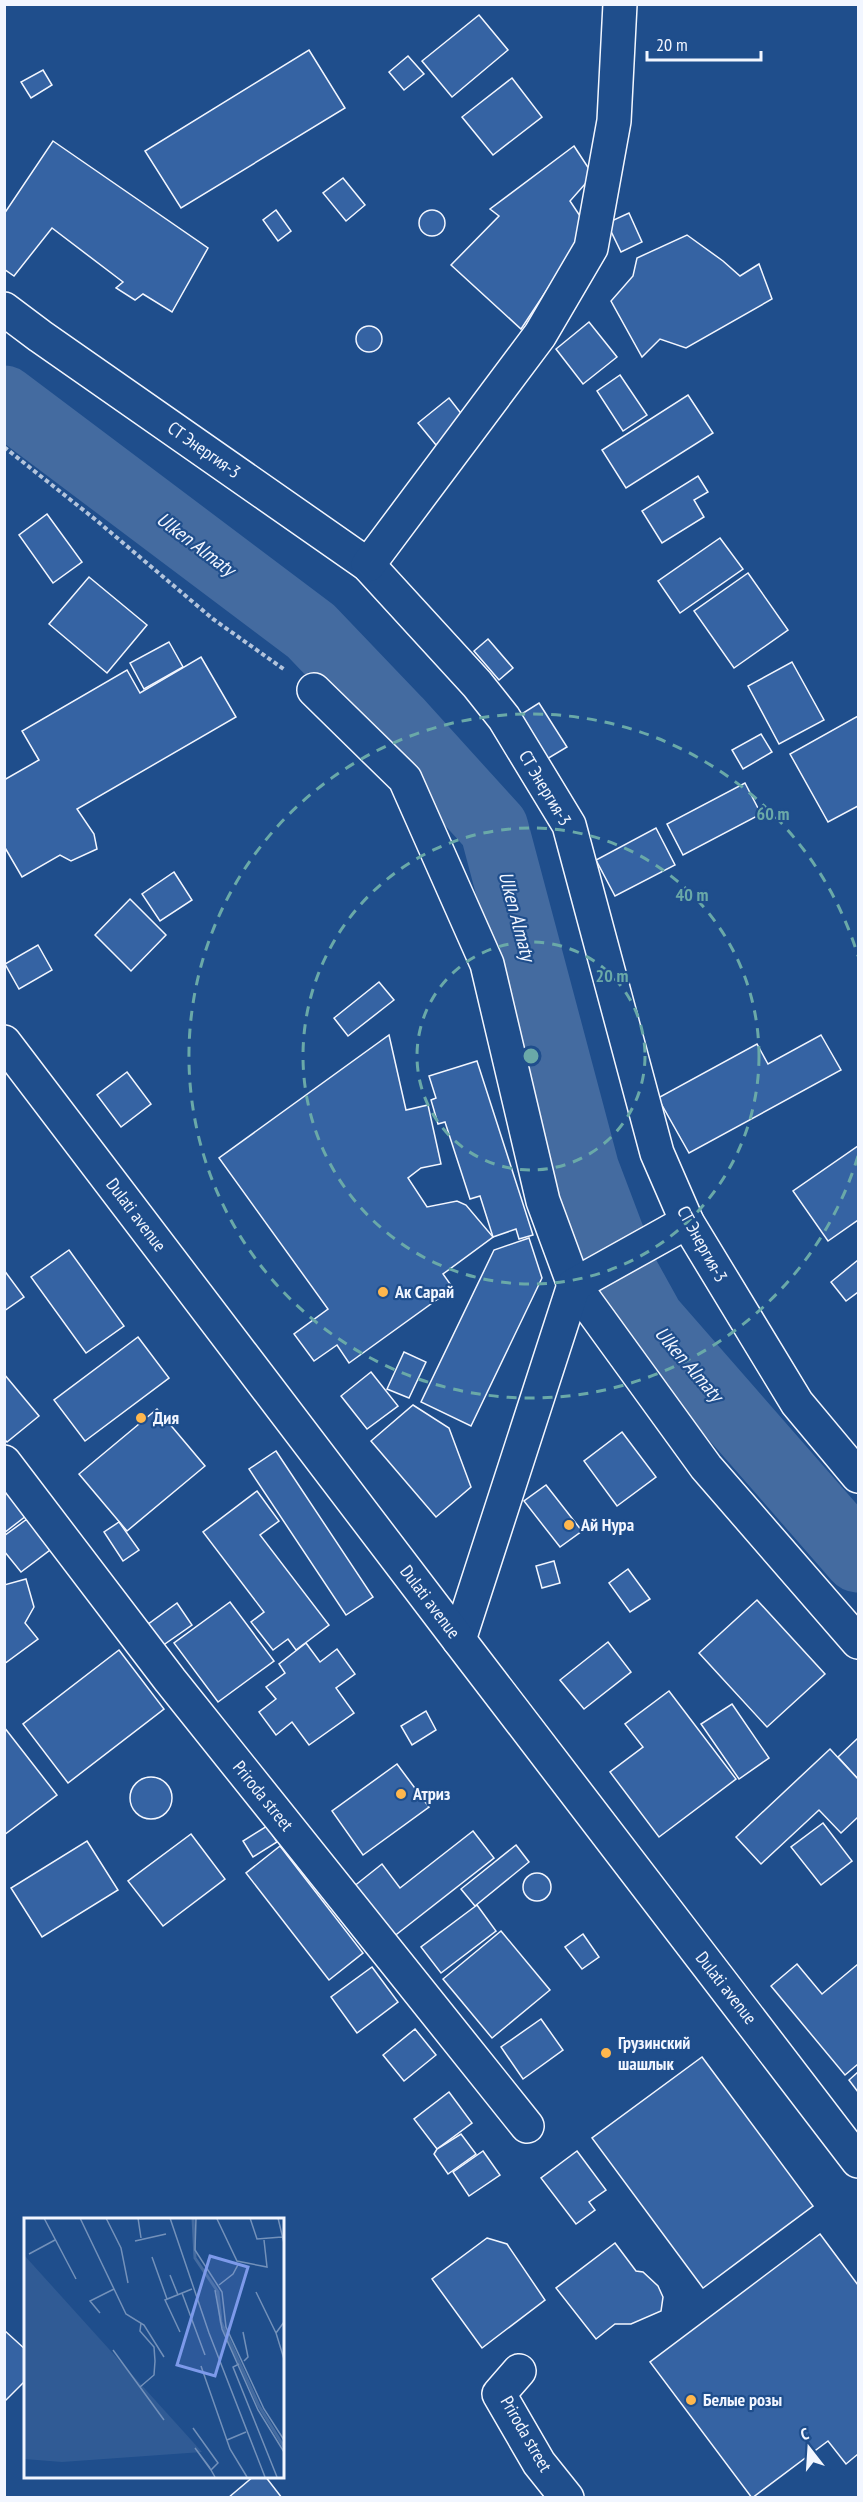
<svg xmlns="http://www.w3.org/2000/svg" width="863" height="2502" font-family="'PT Sans Narrow',sans-serif">
  <style>
    .lines { fill: none; stroke-linecap: round; stroke-linejoin: round }
    .river { stroke: #446ba0; stroke-width: 69 }
    .building { fill: #3563a3; stroke: #f2f6ff; stroke-width: 1.5 }
    .minor-casing { stroke: #f2f6ff; stroke-width: 36 }
    .major-casing { stroke: #f2f6ff; stroke-width: 36 }
    .path { stroke: #b3c4dc; stroke-width: 4; stroke-dasharray: 4.5 3; stroke-linecap: butt }
    .minor { stroke: #1f4e8c; stroke-width: 33 }
    .major { stroke: #1f4e8c; stroke-width: 33 }
    .ring { fill: none; stroke: #6aa9a8; stroke-width: 3; stroke-dasharray: 10 8 }
    .poi-dot { fill: #ffb74d; stroke: #1f4e8c; stroke-width: 2 }
    .labels { text-anchor: middle; stroke-width: 4.5; stroke-linejoin: round; paint-order: stroke }
    .street-label { font-size: 18px; fill: #f2f6ff; stroke: #1f4e8c }
    .poi-label { font-size: 18px; font-weight: bold; fill: #f2f6ff; stroke: #1f4e8c; text-anchor: start }
    .water-label { font-size: 20px; font-style: italic; fill: #f2f6ff; stroke: #1f4e8c }
    .inset-river { fill: none; stroke: #446ba0; stroke-width: 3 }
    .inset-road { fill: none; stroke: #7391ba; stroke-width: 1.5 }
    .view { fill: #7d9aea; fill-opacity: 0.15; stroke: #7d9aea; stroke-width: 3 }
    .inset-edge { fill: none; stroke: #f2f6ff; stroke-width: 3 }
    .centre { fill: #6aa9a8; stroke: #1f4e8c; stroke-width: 3 }
    .ring-label { font-size: 18px; text-anchor: middle; font-weight: bold; fill: #6aa9a8; stroke: #1f4e8c; stroke-width: 4.5; stroke-linejoin: round; paint-order: stroke }
  </style>
  <rect width="100%" height="100%" fill="#1f4e8c"/>
  <g class="lines">
    <!-- river -->
    <path class="river" d="M4 400 311 631 397 721 494 828 585 1170 624 1273 650 1320 858 1558"/>
  </g>
  <!-- building -->
  <g class="building">
    <path d="M479 15 508 50 452 97 422 61Z"/>
    <path d="M309 50 345 108 181 208 145 151Z"/>
    <path d="M408 56 424 74 404 90 389 72Z"/>
    <path d="M43 70 52 85 31 98 21 82Z"/>
    <path d="M512 78 542 117 493 155 462 117Z"/>
    <path d="M53 141 208 248 172 312 143 294 135 300 116 288 123 282 52 228 14 276 4 269V214Z"/>
    <path d="M574 146 593 175 570 201 588 228 521 329 451 265 499 216 490 209Z"/>
    <path d="M343 178 365 205 346 221 323 193Z"/>
    <path d="M276 210 291 231 278 241 263 220Z"/>
    <circle cx="432" cy="223" r="13"/>
    <path d="M629 213 642 242 621 252 607 223Z"/>
    <path d="M687 235 723 261 740 276 759 264 772 299 686 348 660 339 642 357 611 301 633 276 637 258Z"/>
    <path d="M589 322 617 357 583 384 556 349Z"/>
    <circle cx="369" cy="339" r="13"/>
    <path d="M620 375 647 415 623 431 597 391Z"/>
    <path d="M688 395 713 433 626 488 602 450Z"/>
    <path d="M449 398 467 421 436 445 418 423Z"/>
    <path d="M698 476 708 492 694 500 704 517 662 543 642 511Z"/>
    <path d="M47 514 82 562 53 583 19 535Z"/>
    <path d="M720 538 743 569 680 613 658 581Z"/>
    <path d="M748 573 788 630 734 668 694 611Z"/>
    <path d="M89 577 147 625 107 673 49 624Z"/>
    <path d="M488 639 513 668 499 680 474 651Z"/>
    <path d="M169 642 183 667 144 689 130 663Z"/>
    <path d="M201 657 236 717 77 809 94 834 97 849 71 861 60 855 22 877 4 846V780L39 760 22 731 127 670 140 693Z"/>
    <path d="M792 662 824 720 779 744 748 686Z"/>
    <path d="M539 703 567 747 547 759 520 715Z"/>
    <path d="M858 716V806L828 822 790 754Z"/>
    <path d="M761 734 772 752 743 769 732 750Z"/>
    <path d="M745 783 761 814 683 855 667 824Z"/>
    <path d="M656 828 675 865 615 896 596 860Z"/>
    <path d="M174 872 192 900 160 921 142 894Z"/>
    <path d="M130 899 166 935 131 971 95 935Z"/>
    <path d="M38 945 52 970 19 989 5 964Z"/>
    <path d="M379 982 394 1000 348 1036 334 1018Z"/>
    <path d="M389 1035 406 1110 428 1105 441 1164 421 1168 408 1178 427 1207 457 1201 466 1205 493 1237 443 1274 453 1288 349 1363 337 1345 314 1361 294 1334 328 1309 219 1158Z"/>
    <path d="M821 1035 841 1070 689 1153 658 1098 757 1044 768 1064Z"/>
    <path d="M477 1061 533 1235 519 1239 516 1229 493 1237 480 1196 470 1199 445 1122 438 1124 431 1100 436 1098 429 1076Z"/>
    <path d="M127 1072 151 1104 121 1127 97 1095Z"/>
    <path d="M858 1146V1220L828 1241 793 1191Z"/>
    <path d="M529 1238 542 1278 471 1426 421 1402 494 1250Z"/>
    <path d="M69 1250 124 1326 86 1353 31 1277Z"/>
    <path d="M858 1260V1292L846 1301 831 1282Z"/>
    <path d="M4 1270 24 1297 4 1311Z"/>
    <path d="M138 1337 169 1378 85 1441 54 1400Z"/>
    <path d="M404 1352 426 1362 409 1398 387 1389Z"/>
    <path d="M371 1372 398 1406 367 1429 341 1396Z"/>
    <path d="M4 1374 39 1416 7 1442 4 1439Z"/>
    <path d="M413 1405 449 1428 471 1487 436 1517 371 1441Z"/>
    <path d="M157 1409 205 1466 127 1531 79 1474Z"/>
    <path d="M622 1432 656 1477 617 1506 584 1461Z"/>
    <path d="M276 1451 373 1597 346 1615 249 1469Z"/>
    <path d="M546 1485 582 1531 560 1547 524 1501Z"/>
    <path d="M4 1489 26 1516 4 1533Z"/>
    <path d="M257 1491 279 1521 260 1535 329 1625 296 1650 288 1639 273 1650 251 1622 264 1612 203 1532Z"/>
    <path d="M27 1519 50 1550 21 1572 4 1551V1536Z"/>
    <path d="M119 1522 139 1550 123 1561 104 1532Z"/>
    <path d="M554 1561 560 1583 542 1588 536 1566Z"/>
    <path d="M628 1569 650 1599 630 1612 609 1583Z"/>
    <path d="M26 1579 34 1607 25 1623 38 1639 4 1664V1585Z"/>
    <path d="M757 1600 825 1674 767 1727 699 1653Z"/>
    <path d="M230 1602 274 1661 218 1702 174 1643Z"/>
    <path d="M177 1603 192 1625 162 1646 147 1625Z"/>
    <path d="M608 1642 631 1672 584 1709 560 1680Z"/>
    <path d="M306 1643 320 1662 337 1649 355 1674 336 1688 354 1713 309 1745 292 1722 276 1735 259 1712 276 1699 266 1687 285 1673 279 1664Z"/>
    <path d="M119 1650 164 1709 68 1783 23 1724Z"/>
    <path d="M669 1691 736 1779 659 1837 610 1772 643 1747 625 1724Z"/>
    <path d="M732 1704 769 1758 739 1779 701 1724Z"/>
    <path d="M426 1711 436 1730 412 1745 401 1726Z"/>
    <path d="M4 1727 57 1795 4 1835Z"/>
    <path d="M858 1738V1779L838 1757Z"/>
    <path d="M830 1749 858 1779V1817L841 1833 819 1810 761 1864 736 1837Z"/>
    <path d="M397 1764 429 1807 363 1855 332 1811Z"/>
    <circle cx="151" cy="1798" r="21"/>
    <path d="M823 1823 852 1861 821 1885 791 1847Z"/>
    <path d="M267 1826 277 1842 253 1857 243 1841Z"/>
    <path d="M473 1831 494 1858 388 1941 348 1891 382 1864 400 1888Z"/>
    <path d="M191 1834 225 1879 163 1926 128 1881Z"/>
    <path d="M87 1841 118 1890 42 1937 11 1888Z"/>
    <path d="M516 1845 529 1862 475 1906 461 1889Z"/>
    <path d="M280 1846 363 1953 329 1980 246 1873Z"/>
    <circle cx="537" cy="1887" r="14"/>
    <path d="M477 1905 496 1931 441 1973 421 1947Z"/>
    <path d="M501 1931 550 1990 492 2038 443 1979Z"/>
    <path d="M583 1934 599 1957 582 1969 565 1947Z"/>
    <path d="M797 1964 822 1994 858 1964V2064L845 2075 771 1986Z"/>
    <path d="M372 1967 398 2002 357 2033 331 1997Z"/>
    <path d="M541 2019 563 2050 523 2079 501 2047Z"/>
    <path d="M415 2029 436 2055 404 2081 383 2055Z"/>
    <path d="M702 2057 813 2206 703 2288 592 2138Z"/>
    <path d="M858 2072V2092L849 2080Z"/>
    <path d="M449 2092 472 2123 437 2149 414 2119Z"/>
    <path d="M461 2134 476 2154 448 2174 434 2154 437 2149Z"/>
    <path d="M483 2151 500 2175 469 2196 453 2172Z"/>
    <path d="M577 2151 606 2190 589 2202 595 2210 576 2224 541 2178Z"/>
    <path d="M820 2234 858 2285V2454L846 2464 828 2441 752 2498 650 2362Z"/>
    <path d="M487 2238 507 2244 545 2300 482 2348 432 2279Z"/>
    <path d="M615 2243 636 2271 643 2272 658 2286 663 2297 661 2311 631 2324H615L596 2339 556 2288Z"/>
    <path d="M4 2330 26 2350V2380L4 2402Z"/>
    <path d="M254 2476H265L282 2498H228Z"/>
  </g>
  <g class="lines">
    <!-- minor casing -->
    <g class="minor-casing">
      <g id="minor">
        <path d="M4 309 40 336 368 565 477 684 504 718 569 825 657 1153 687 1222 797 1403 858 1476"/>
        <path d="M368 565 540 335 591 248 614 121 620 4"/>
        <path d="M314 690 405 779 487 964 543 1201 574 1285 706 1467 858 1642"/>
        <path d="M4 1462 170 1680 527 2126"/>
        <path d="M459 1640 574 1285 687 1222"/>
        <path d="M519 2371 499 2394 539 2463 567 2498"/>
      </g>
    </g>
    <!-- major casing -->
    <g class="major-casing">
      <path id="major" d="M4 1042 459 1640 858 2161"/>
    </g>
    <!-- path -->
    <path class="path" d="M4 447 96 520 213 619 285 670"/>
    <!-- minor -->
    <use href="#minor" class="minor"/>
    <!-- major -->
    <use href="#major" class="major"/>
  </g>
  <!-- distance rings -->
  <g class="ring">
    <circle cx="531" cy="1056" r="114"/>
    <circle cx="531" cy="1056" r="228"/>
    <path d="M858 1156A342 342 0 1 1 858 956"/>
  </g>
  <!-- markers -->
  <g class="poi-dot">
    <circle cx="383" cy="1292" r="6"/>
    <circle cx="141" cy="1418" r="6"/>
    <circle cx="569" cy="1525" r="6"/>
    <circle cx="401" cy="1794" r="6"/>
    <circle cx="606" cy="2053" r="6"/>
    <circle cx="691" cy="2400" r="6"/>
  </g>
  <g class="labels">
    <!-- street labels -->
    <g class="street-label">
      <text transform="translate(204 450) rotate(35)" y="6">СТ Энергия-3</text>
      <text transform="translate(545 788) rotate(59)" y="6">СТ Энергия-3</text>
      <text transform="translate(136 1215) rotate(53)" y="6">Dulati avenue</text>
      <text transform="translate(702 1244) rotate(61)" y="6">СТ Энергия-3</text>
      <text transform="translate(430 1602) rotate(53)" y="6">Dulati avenue</text>
      <text transform="translate(263 1796) rotate(51)" y="6">Priroda street</text>
      <text transform="translate(726 1988) rotate(52)" y="6">Dulati avenue</text>
      <text transform="translate(526 2434) rotate(60)" y="6">Priroda street</text>
    </g>
    <!-- poi labels -->
    <g class="poi-label">
      <text x="395" y="1298">Ак Сарай</text>
      <text x="153" y="1424">Дия</text>
      <text x="581" y="1531">Ай Нура</text>
      <text x="413" y="1800">Атриз</text>
      <text x="618" y="2049">Грузинский<tspan x="618" dy="21">шашлык</tspan></text>
      <text x="703" y="2406">Белые розы</text>
    </g>
    <!-- water labels -->
    <g class="water-label">
      <text transform="translate(196 544) rotate(37)" y="7">Ulken Almaty</text>
      <text transform="translate(517 916) rotate(75)" y="7">Ulken Almaty</text>
      <text transform="translate(689 1364) rotate(49)" y="7">Ulken Almaty</text>
    </g>
  </g>
  <!-- overview -->
  <g transform="translate(24 2218)">
    <rect width="260" height="260" fill="#1f4e8c"/>
    <path d="M0 37 178 234 38 244 0 241Z" fill="#305b95"/>
    <path class="inset-river" d="M169 0 171 40 194 74 197 104 235 188 260 229"/>
    <path class="inset-road" d="M20 0 52 61M56 0 102 96 120 107 140 139M82 0 97 30 104 65M114 0 117 20M146 0 185 115 241 259M172 0 171 32 198 74 202 109 240 191 260 222M226 0 233 21 258 19M254 0 260 25M193 1 213 43 243 49 240 22M111 23 142 16M5 36 31 22M128 39 143 81M146 57 154 77M195 67 209 56 216 43M191 72 198 111 234 192 260 234M232 74 252 115M158 75 181 137M76 95 66 83 90 71M260 104 252 115 260 141M156 114 141 82 168 71M219 114 224 139 220 143M89 132 140 202M215 146 209 149 253 259M177 148 206 231 223 259M116 169 130 157 131 143 130 129 116 113 117 105M169 210 194 245 187 252 191 259M203 222 222 214M186 250 171 230 187 252"/>
    <path class="view" d="M186 38 224 49 191 158 153 147Z"/>
    <rect width="260" height="260" class="inset-edge"/>
  </g>
  <circle cx="531" cy="1056" r="9" class="centre"/>
  <g class="ring-label">
    <text x="773" y="820">60 m</text>
    <text x="692" y="901">40 m</text>
    <text x="612" y="982">20 m</text>
  </g>
  <!-- border -->
  <rect width="863" height="2502" fill="none" stroke="#f2f6ff" stroke-width="12"/>
  <!-- north arrow -->
  <g transform="translate(809 2448) rotate(343)" stroke="#1f4e8c" stroke-width="4.5" paint-order="stroke">
  <path d="M0-4.5L10 22L0 15L-10 22Z" fill="#f2f6ff"/>
  <text y="-9" font-size="16" font-weight="bold" text-anchor="middle" fill="#f2f6ff">С</text>
  </g>
  <!-- scale -->
  <path d="M647 51v9h114v-9" fill="none" stroke="#f2f6ff" stroke-width="3"/>
  <text x="656" y="51" font-size="18" fill="#f2f6ff" stroke="#1f4e8c" stroke-width="4.5" paint-order="stroke">20 m</text>
</svg>
